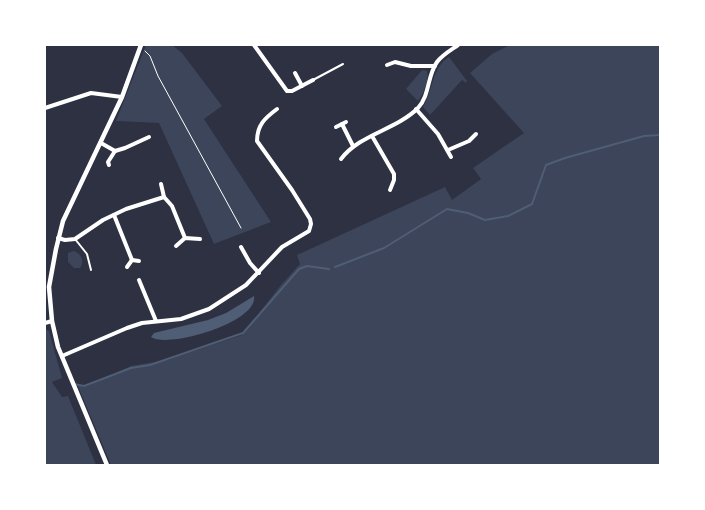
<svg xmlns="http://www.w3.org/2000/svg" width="705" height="510" font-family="'Nunito Sans',sans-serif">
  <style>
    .green { fill: #3c4559 }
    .water { fill: #4f5d75 }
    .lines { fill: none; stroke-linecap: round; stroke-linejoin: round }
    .stream { stroke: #4f5d75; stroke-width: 2 }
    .path { stroke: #fff; stroke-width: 1 }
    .service { stroke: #fff; stroke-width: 2 }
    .minor { stroke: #fff; stroke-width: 4 }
    .tertiary { stroke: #fff; stroke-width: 4.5 }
  </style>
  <rect width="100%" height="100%" fill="#2d3142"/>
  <!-- green -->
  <g class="green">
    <path d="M146 45H172L182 53 222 106 204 119 271 222 214 244 159 123 116 121Z"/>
    <path d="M510 45H660V465H111L77 384 84 387 131 366 167 360 242 335 281 285 300 264 297 255 445 187 452 200 481 179 473 168 524 133 470 73 492 54Z"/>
    <path d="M449 57 467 81 466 83 462 80 430 115 423 107C433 91 432 67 449 57Z"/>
    <path d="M422 70 427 71C429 81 424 93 418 101L406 89Z"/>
    <path d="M73 251C81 252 85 262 80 268H74L68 262V253Z"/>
    <path d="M45 329 49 331 62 378 52 382 62 397 68 396 96 465H45Z"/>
  </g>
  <!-- water -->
  <path class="water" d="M254 296C259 322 169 349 151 337L154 333 158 332 208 320 226 313Z"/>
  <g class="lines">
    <!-- stream -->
    <g class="stream">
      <path d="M335 267 384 248 447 209 468 213 485 220 508 216 532 204 546 165 565 158 644 136 660 135"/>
      <path d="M74 384 84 386 131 368 150 365 243 333 299 269 307 266 329 269"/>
    </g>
    <!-- path -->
    <path class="path" d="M145 51 150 56 158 76 241 228"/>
    <!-- service -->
    <g class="service">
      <path d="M313 80 343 64"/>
      <path d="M75 239 87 254 91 270"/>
    </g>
    <!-- minor -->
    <g class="minor">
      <path d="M254 45 287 91H292L313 80"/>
      <path d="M387 65 395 62 411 66H435"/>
      <path d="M295 73 302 86"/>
      <path d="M45 108 91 93 122 97"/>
      <path d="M416 109 438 134 451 157"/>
      <path d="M342 124 353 146"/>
      <path d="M336 127 346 122"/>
      <path d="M372 136 394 174V180L390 190"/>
      <path d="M101 143 115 151 125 148 149 137"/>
      <path d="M448 150 469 141 476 134"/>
      <path d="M341 159C360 134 396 130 418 108 430 95 427 76 437 62 442 55 451 50 458 45"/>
      <path d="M109 165 108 162 115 151"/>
      <path d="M161 184 164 197"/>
      <path d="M114 215 132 260"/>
      <path d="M58 238 65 240 75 239 103 220 126 209 164 197 172 206 185 238"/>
      <path d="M176 246 185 238 200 239"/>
      <path d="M241 247 250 263 259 273"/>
      <path d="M127 267 132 260 139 261"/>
      <path d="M139 280 156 321"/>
      <path d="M45 323 52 321"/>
      <path d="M62 356 127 328 142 323 181 319 209 309 246 285 282 247 309 231 311 224 310 219 292 190 257 141C257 125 265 118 277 109"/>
    </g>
    <!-- tertiary -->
    <path class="tertiary" d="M107 465 58 347 52 321 49 287 56 249 63 221 122 97 141 45"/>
  </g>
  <!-- border -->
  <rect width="705" height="510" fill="none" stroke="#ffffff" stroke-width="92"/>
</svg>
